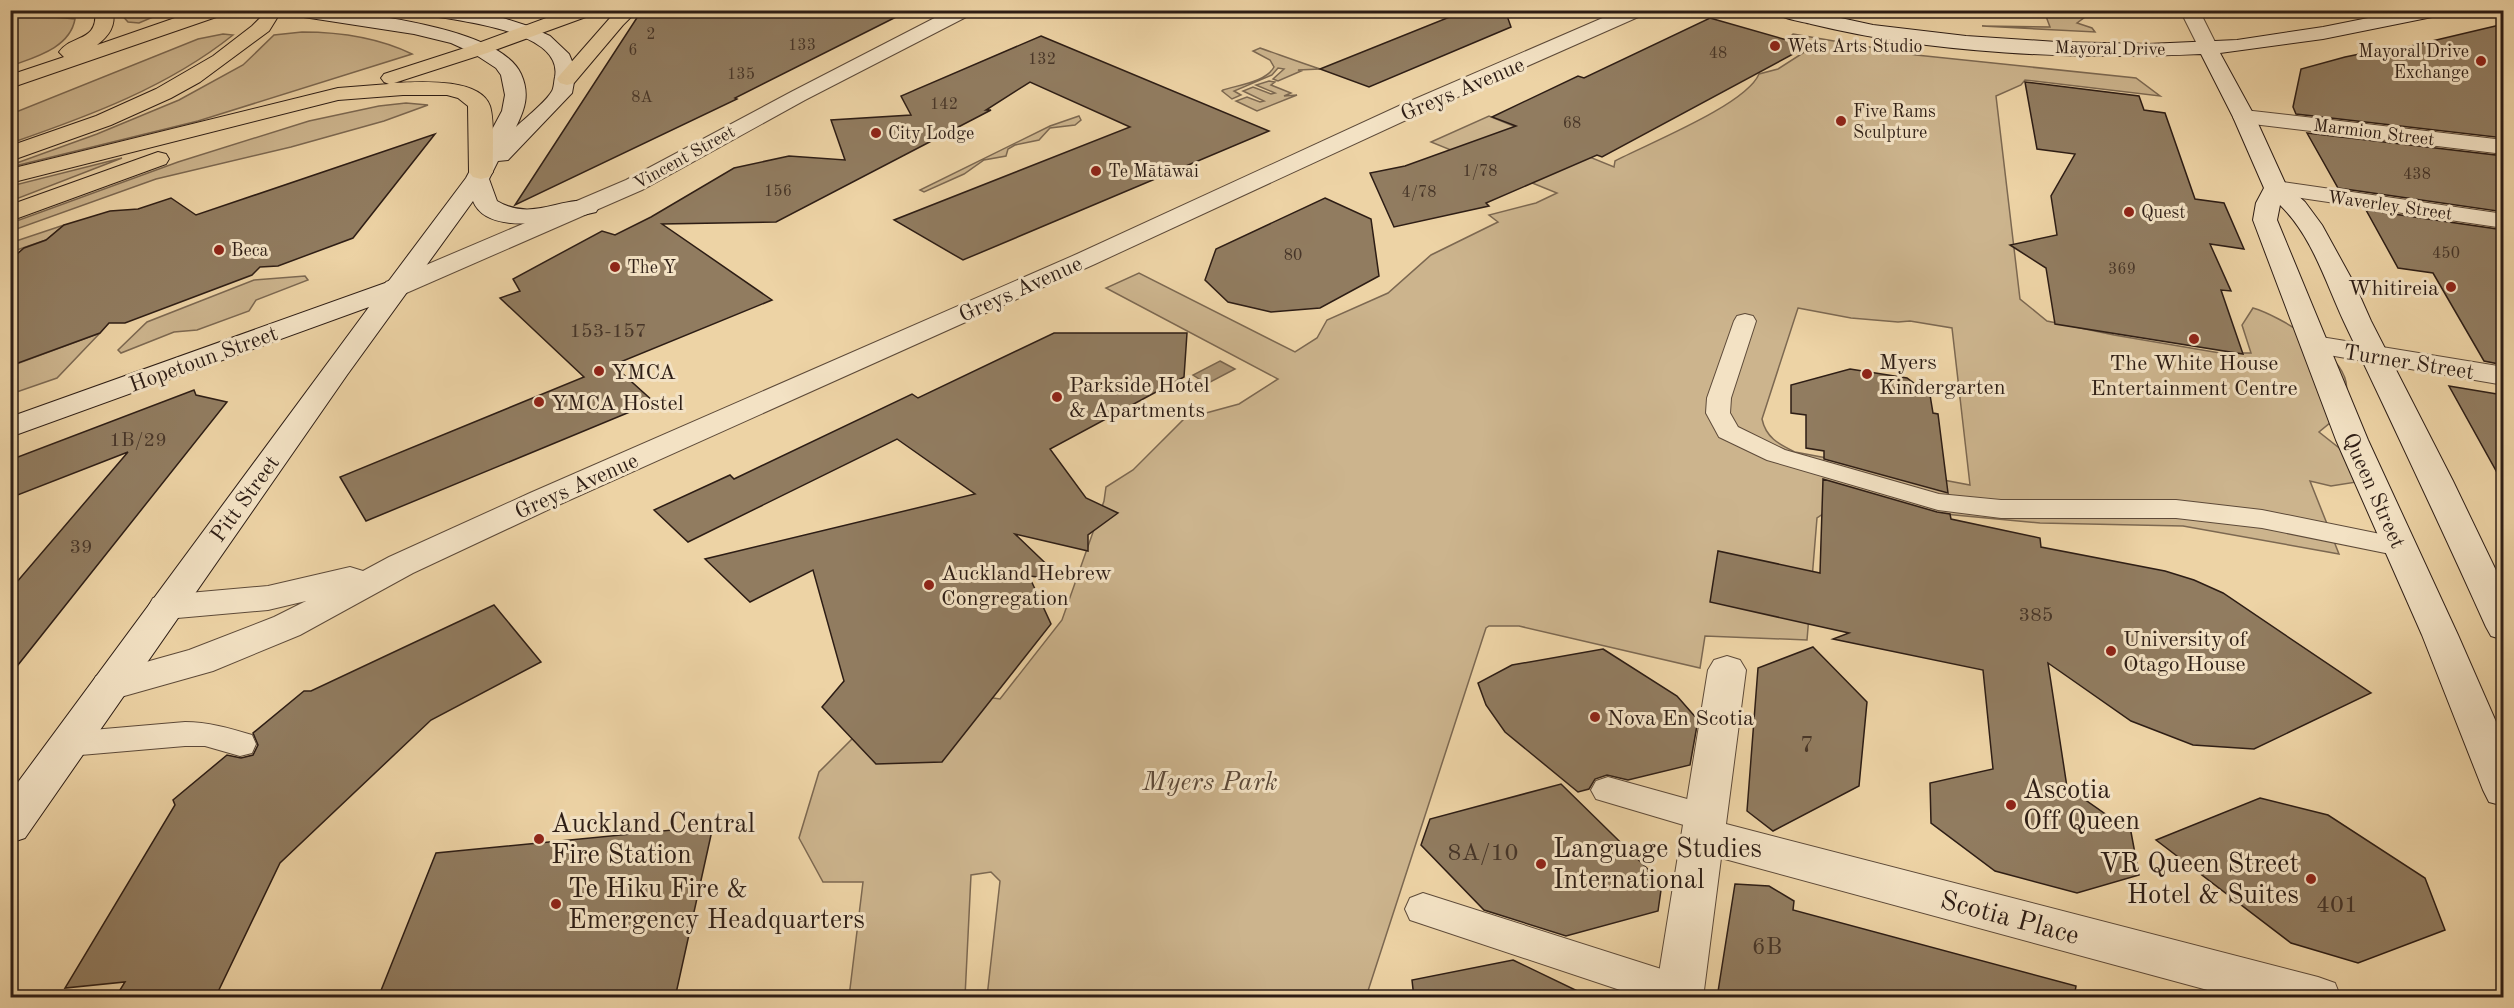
<svg xmlns="http://www.w3.org/2000/svg" width="2514" height="1008" font-family="'Old Standard TT',serif">
  <style>
    .green { fill: #ccb48d; stroke: #7c6851; stroke-width: 1.5; fill-rule: evenodd }
    .water { fill: #ac9574; stroke: #79654e; stroke-width: 1.5 }
    .building { fill: #917c60; stroke: #2d1d15; stroke-width: 1.5 }
    .lines { fill: none; stroke-linecap: round; stroke-linejoin: round }
    .service-casing { stroke: #5d4a39; stroke-width: 2 }
    .minor-casing { stroke: #5d4a39; stroke-width: 2 }
    .tertiary-casing { stroke: #5d4a39; stroke-width: 2 }
    .secondary-casing { stroke: #2d1d15; stroke-width: 2 }
    .primary-casing { stroke: #2d1d15; stroke-width: 2 }
    .motorway-casing { stroke: #2d1d15; stroke-width: 2 }
    .service { fill: #f3e2c4; fill-rule: evenodd }
    .minor { fill: #f3e2c4; fill-rule: evenodd }
    .tertiary { fill: #f3e2c4; fill-rule: evenodd }
    .secondary { fill: #f3e2c4; fill-rule: evenodd }
    .primary { fill: #edd3a5; fill-rule: evenodd }
    .motorway { fill: #edd3a5; fill-rule: evenodd }
    .poi-dot { fill: #8f2418; stroke: #f3e2c4; stroke-width: 2 }
    .labels { text-anchor: middle; stroke-width: 6; stroke-linejoin: round; paint-order: stroke }
    .far-number-label { font-size: 16px; fill: #463528 }
    .far-poi-label { font-size: 18px; fill: #2d1d15; stroke: #f3e2c4; text-anchor: start }
    .far-street-label { font-size: 18px; fill: #2d1d15; stroke: #f3e2c4 }
    .number-label { font-size: 20px; fill: #463528 }
    .street-label { font-size: 22px; fill: #2d1d15; stroke: #f3e2c4 }
    .poi-label { font-size: 22px; fill: #2d1d15; stroke: #f3e2c4; text-anchor: start }
    .near-number-label { font-size: 24px; fill: #463528 }
    .near-park-label { font-size: 27px; font-style: italic; fill: #5d4a39; stroke: #f3e2c4 }
    .near-poi-label { font-size: 27px; fill: #2d1d15; stroke: #f3e2c4; text-anchor: start }
    .near-street-label { font-size: 27px; fill: #2d1d15; stroke: #f3e2c4 }
  </style>
  <rect width="100%" height="100%" fill="#edd3a5"/>
  <filter id="stains"><feTurbulence type="fractalNoise" baseFrequency=".00333" numOctaves="4"/><feColorMatrix values="0 0 0 0 .2 0 0 0 0 .09 0 0 0 0 .02 0 0 0 .5 -.17"/></filter>
  <radialGradient id="worn" r=".72"><stop offset=".6" stop-color="#630" stop-opacity="0"/><stop offset="1" stop-color="#630" stop-opacity=".3"/></radialGradient>
  <!-- green -->
  <g class="green">
    <path d="M11 10 54 11 55 17 75 19C70 48 35 57 11 66Z"/>
    <path d="M118 11H167L139 23 128 22Z"/>
    <path d="M2044 11 2092 12 2077 23 2092 28 2095 32 1982 26 2050 27Z"/>
    <path d="M302 32C339 32 379 38 412 54L198 121 11 167V165L97 134 179 100 243 65 274 35Z"/>
    <path d="M223 34 233 35C168 87 89 116 11 143V114L198 39Z"/>
    <path d="M1793 34 1916 55 2136 78 2160 96 2025 80 2021 85 1996 96 2020 299 2047 321 2114 335 2220 353H2251L2242 325 2253 308C2280 316 2340 352 2346 382 2348 392 2346 405 2346 415L2330 423 2319 432 2348 455 2363 481 2331 486 2310 481 2339 554 2183 526 2040 523 1838 504 1817 518 1807 640 1705 636 1700 668 1519 626H1489L1486 628 1366 997H987L1000 881 991 872 971 875 965 997H849L863 882H823L799 838 819 772 871 720 951 692 1000 699 1062 620 1104 501 1106 487 1133 470 1184 419 1239 404 1278 379 1106 288 1139 273 1295 352 1317 338 1327 320 1388 293 1431 255 1498 222 1489 215 1536 203 1557 193 1431 142 1489 116 1614 167 1615 161C1647 144 1746 105 1759 74L1778 69 1817 44 1790 37ZM1798 308 1851 318 1898 322 1910 321 1952 328 1970 485 1795 452C1779 444 1766 438 1762 419Z"/>
    <path d="M1260 48C1280 55 1299 62 1320 69L1298 70 1301 71 1278 81 1273 79 1284 69 1278 68 1272 75 1234 91 1241 95 1232 99 1222 91 1223 90C1238 85 1266 82 1274 67L1270 60 1253 51Z"/>
    <path d="M1269 81 1275 82 1271 85 1291 93 1284 96 1297 95 1257 111 1236 101 1247 97 1260 102 1264 101 1243 91 1253 87 1271 94 1275 93 1256 85Z"/>
    <path d="M406 103 428 105 384 121 291 147 156 179 11 231V223L178 162 309 121 379 106Z"/>
    <path d="M1079 116 1081 120 1075 125 1050 128 1039 140 1015 145 1008 149 1006 156 984 160 964 174 924 192 920 190 1050 126Z"/>
    <path d="M122 158 11 201V186Z"/>
    <path d="M64 225 46 240 11 252 10 243Z"/>
    <path d="M305 276 308 280 256 300 249 311 197 330 174 332 121 353 118 350 147 322 254 280Z"/>
    <path d="M100 333 57 378 11 394V366Z"/>
  </g>
  <!-- water -->
  <path class="water" d="M1220 361 1235 369 1197 389 1189 385 1199 379 1193 375Z"/>
  <!-- building -->
  <g class="building">
    <path d="M642 10H910L735 98 737 99 515 205Z"/>
    <path d="M1467 10H1505L1511 27 1369 87 1320 69Z"/>
    <path d="M1710 18 1808 46 1602 157 1597 155 1486 203 1489 206 1394 227 1370 173 1405 166 1516 126 1492 117 1578 76 1584 78Z"/>
    <path d="M2504 24V138L2296 114 2293 107 2301 69 2345 57 2389 48 2394 50Z"/>
    <path d="M1041 36 1269 131 963 260 894 220 1130 127 1030 82 986 110H991L776 222 662 224 772 300 613 365 654 402 366 521 340 477 584 377 500 298 520 291 513 279 602 231 615 235 651 217 734 168 789 156 845 160 831 120 911 115 901 96Z"/>
    <path d="M2025 82 2139 96 2144 110 2165 113 2195 199 2224 203 2244 249 2210 244 2231 291 2221 290 2243 354 2055 324 2046 268 2010 245 2057 235 2051 196 2075 154 2037 149Z"/>
    <path d="M2307 133 2504 156V212L2338 188Z"/>
    <path d="M435 134 353 238 278 266 260 267 252 275 125 323H109L100 333 10 366V260L24 248 46 240 64 225 110 211 138 209 171 198 196 215Z"/>
    <path d="M1325 198 1371 219 1379 276 1320 308 1271 312 1228 302 1205 280 1216 249Z"/>
    <path d="M2366 210 2504 230V365L2484 361 2433 273 2398 268Z"/>
    <path d="M1054 333H1187L1184 377 1050 449 1086 498 1118 513 1088 535V551L1015 534 1063 580 1029 576 1051 624 942 762 876 764 822 707 844 681 813 570 750 602 705 559 975 494 897 439 688 542 654 510 730 475 734 479 912 394 918 398Z"/>
    <path d="M1850 369 1907 378 1930 395 1933 413 1938 414 1948 493 1824 459V451L1806 448V415L1791 413V385Z"/>
    <path d="M2449 386 2503 395 2498 386 2504 387V485Z"/>
    <path d="M194 390 196 395 227 402 10 675V590L128 452 10 498V460Z"/>
    <path d="M1823 479 1937 512 1950 514 1951 519 2040 538 2041 547 2165 571 2194 580 2223 593 2371 693 2254 749 2193 745 2131 721 2048 663 2067 787 2131 832 2139 875 2077 893 1995 871 1931 823 1930 783 1993 769 1983 670 1833 639 1849 633 1710 602 1718 551 1820 573Z"/>
    <path d="M494 605 541 662 431 720 280 863 215 998H115L125 982 65 988 175 805 173 800 227 755 241 758 253 755 258 745 253 733 304 691H311Z"/>
    <path d="M1813 647 1867 702 1859 786 1773 831 1747 811 1758 668Z"/>
    <path d="M1603 649 1677 696 1698 720 1690 765 1628 780 1607 775 1595 779 1589 789 1578 792 1505 732 1486 705 1478 683 1512 665Z"/>
    <path d="M1561 784 1662 883 1658 911 1566 936 1484 910 1421 845 1430 819Z"/>
    <path d="M2260 798 2328 815 2425 878 2445 930 2358 963 2291 943 2156 840Z"/>
    <path d="M713 826 675 998H378L436 853Z"/>
    <path d="M1735 884 1769 886 1794 901 1793 910 2076 986 2074 998H1717Z"/>
    <path d="M1513 960 1592 998H1414L1412 980Z"/>
  </g>
  <g class="lines">
    <!-- service casing -->
    <g class="service-casing">
      <g id="service">
        <path d="M1745 314 1753 316 1756 321 1731 398 1730 413 1738 427 1785 450 1939 494 2001 500H2176L2262 510 2400 538 2410 541 2414 547 2410 553 2400 556 2262 528 2176 518H2001L1938 510 1767 460 1719 437 1706 413 1707 398 1734 321 1737 316Z"/>
        <path d="M185 722C208 722 229 728 252 735L256 744 252 753 240 756 205 746H185L69 756 57 753 53 744 57 735 69 732Z"/>
        <path d="M1608 777 1716 807 1721 817 1716 827 1704 831 1596 799 1591 790 1596 781Z"/>
        <path d="M1423 893 1680 975 1694 980 1699 992 1697 998H1644L1410 920 1405 909 1410 898Z"/>
      </g>
    </g>
    <!-- minor casing -->
    <g class="minor-casing">
      <g id="minor">
        <path d="M2244 110 2504 140V154L2236 122 2233 117 2236 112Z"/>
        <path d="M2276 181 2504 214V228L2268 193 2264 188 2268 183Z"/>
        <path d="M2315 336 2504 367V385L2305 351 2301 345 2305 339Z"/>
        <path d="M1727 656 1740 660 1746 670 1726 824 2318 977 2335 983 2341 998H2237L1721 858 1703 998H1655L1708 670 1714 660Z"/>
      </g>
    </g>
    <!-- tertiary casing -->
    <g class="tertiary-casing">
      <g id="tertiary">
        <path d="M950 10H974L972 14 805 100 642 190 404 294 395 296 386 294 382 288 386 282 626 180 791 92Z"/>
        <path d="M1621 10H1647L1645 14 1417 115 1095 264 554 507 413 573 300 635 213 671 110 700 96 696 91 686 96 676 189 650 274 617 306 601 268 610 166 619 153 616 148 607 153 598 166 595 268 586 350 567 363 571 389 557 530 493 1077 254 1401 105Z"/>
        <path d="M2180 10H2199L2218 48 2215 52H2201Z"/>
      </g>
    </g>
    <!-- secondary casing -->
    <g class="secondary-casing">
      <g id="secondary">
        <path d="M288 10C305 10 322 9 339 11 382 16 502 31 521 74 530 94 525 109 516 127 525 118 546 102 552 91 554 88 554 81 555 77 564 29 453 21 423 14L421 10H467L503 18 528 26 550 36 569 54 576 71 572 93 508 160 498 161 489 179 497 201C534 223 562 194 596 202L599 207 596 212C567 219 488 239 473 201L347 375 25 838 10 843V793L369 307 10 437V417L388 282 466 178 502 111 505 95 501 75 496 68 473 53 451 43 414 34 297 16 290 14Z"/>
        <path d="M1773 10H1804L1873 25 1966 36 2057 42 2148 44 2237 40 2323 27 2408 10H2446L2444 14 2437 16 2323 39 2220 53 2255 117 2286 185 2305 202 2322 225 2355 285 2371 321 2453 481 2504 587V640L2491 636 2486 627C2440 525 2393 425 2345 324 2326 284 2313 237 2280 205L2277 220 2368 440 2458 635 2504 740V806L2489 802 2483 790 2422 635 2336 440 2253 220 2256 203 2264 188 2233 117 2201 54C2076 60 1933 54 1811 24 1800 21 1780 19 1773 10Z"/>
      </g>
    </g>
    <!-- primary casing -->
    <g class="primary-casing">
      <g id="primary">
        <path d="M568 10H596L594 14 487 53H473L470 49 473 45Z"/>
        <path d="M617 10H638L623 25 574 83 567 85 560 83 557 79 560 75Z"/>
      </g>
    </g>
    <!-- motorway casing -->
    <g class="motorway-casing">
      <g id="motorway">
        <path d="M95 10H113C116 26 109 36 97 45L198 10H227L225 14 10 88V75L64 57 59 52C71 34 99 43 95 10Z"/>
        <path d="M264 10H282L269 31 200 82 171 98 111 125 10 161V146L96 116 156 89 213 56 252 26 260 18Z"/>
        <path d="M480 43 487 45 490 49 487 53 394 83C418 82 480 77 490 106 495 122 492 154 493 172L489 177 481 179 473 177 469 172 468 106 458 98 447 95H403L338 100 10 183V169L338 88 389 84 384 82 381 78 384 74Z"/>
        <path d="M158 152 166 154 169 159 166 164 10 221V205Z"/>
      </g>
    </g>
    <!-- service -->
    <use href="#service" class="service"/>
    <!-- minor -->
    <use href="#minor" class="minor"/>
    <!-- tertiary -->
    <use href="#tertiary" class="tertiary"/>
    <!-- secondary -->
    <use href="#secondary" class="secondary"/>
    <!-- primary -->
    <use href="#primary" class="primary"/>
    <!-- motorway -->
    <use href="#motorway" class="motorway"/>
  </g>
  <!-- markers -->
  <g class="poi-dot">
    <circle cx="1775" cy="46" r="6"/>
    <circle cx="2481" cy="61" r="6"/>
    <circle cx="1841" cy="121" r="6"/>
    <circle cx="876" cy="133" r="6"/>
    <circle cx="1096" cy="171" r="6"/>
    <circle cx="2129" cy="212" r="6"/>
    <circle cx="219" cy="250" r="6"/>
    <circle cx="615" cy="267" r="6"/>
    <circle cx="2451" cy="287" r="6"/>
    <circle cx="2194" cy="339" r="6"/>
    <circle cx="599" cy="371" r="6"/>
    <circle cx="1867" cy="374" r="6"/>
    <circle cx="1057" cy="397" r="6"/>
    <circle cx="539" cy="402" r="6"/>
    <circle cx="929" cy="585" r="6"/>
    <circle cx="2111" cy="651" r="6"/>
    <circle cx="1595" cy="717" r="6"/>
    <circle cx="2011" cy="805" r="6"/>
    <circle cx="539" cy="839" r="6"/>
    <circle cx="1541" cy="864" r="6"/>
    <circle cx="2311" cy="879" r="6"/>
    <circle cx="556" cy="904" r="6"/>
  </g>
  <g class="labels">
    <!-- far-number labels -->
    <g class="far-number-label">
      <text x="651" y="39">2</text>
      <text x="802" y="50">133</text>
      <text x="633" y="55">6</text>
      <text x="1718" y="58">48</text>
      <text x="1042" y="64">132</text>
      <text x="741" y="79">135</text>
      <text x="642" y="102">8A</text>
      <text x="944" y="109">142</text>
      <text x="1572" y="128">68</text>
      <text x="1480" y="176">1/78</text>
      <text x="2417" y="179">438</text>
      <text x="778" y="196">156</text>
      <text x="1419" y="197">4/78</text>
      <text x="2446" y="258">450</text>
      <text x="1293" y="260">80</text>
      <text x="2122" y="274">369</text>
    </g>
    <!-- far-poi labels -->
    <g class="far-poi-label">
      <text x="1787" y="52">Wets Arts Studio</text>
      <text x="2469" y="57" text-anchor="end">Mayoral Drive<tspan x="2469" dy="21">Exchange</tspan></text>
      <text x="1853" y="117">Five Rams<tspan x="1853" dy="21">Sculpture</tspan></text>
      <text x="888" y="139">City Lodge</text>
      <text x="1108" y="177">Te Mātāwai</text>
      <text x="2141" y="218">Quest</text>
      <text x="231" y="256">Beca</text>
      <text x="627" y="273">The Y</text>
    </g>
    <!-- far-street labels -->
    <g class="far-street-label">
      <text transform="translate(2110 48) rotate(1)" y="6">Mayoral Drive</text>
      <text transform="translate(2374 132) rotate(7)" y="6">Marmion Street</text>
      <text transform="translate(684 157) rotate(-29)" y="6">Vincent Street</text>
      <text transform="translate(2390 205) rotate(8)" y="6">Waverley Street</text>
    </g>
    <!-- number labels -->
    <g class="number-label">
      <text x="608" y="337">153-157</text>
      <text x="138" y="446">1B/29</text>
      <text x="81" y="553">39</text>
      <text x="2036" y="621">385</text>
    </g>
    <!-- street labels -->
    <g class="street-label">
      <text transform="translate(1462 88) rotate(-23)" y="8">Greys Avenue</text>
      <text transform="translate(1020 288) rotate(-24)" y="8">Greys Avenue</text>
      <text transform="translate(203 358) rotate(-20)" y="8">Hopetoun Street</text>
      <text transform="translate(2409 361) rotate(9)" y="8">Turner Street</text>
      <text transform="translate(576 485) rotate(-24)" y="8">Greys Avenue</text>
      <text transform="translate(2375 490) rotate(66)" y="8">Queen Street</text>
      <text transform="translate(244 498) rotate(-54)" y="8">Pitt Street</text>
    </g>
    <!-- poi labels -->
    <g class="poi-label">
      <text x="2439" y="295" text-anchor="end">Whitireia</text>
      <text x="1879" y="369">Myers<tspan x="1879" dy="25">Kindergarten</tspan></text>
      <text x="2194" y="370" text-anchor="middle">The White House<tspan x="2194" dy="25">Entertainment Centre</tspan></text>
      <text x="611" y="379">YMCA</text>
      <text x="1069" y="392">Parkside Hotel<tspan x="1069" dy="25">&amp; Apartments</tspan></text>
      <text x="551" y="410">YMCA Hostel</text>
      <text x="941" y="580">Auckland Hebrew<tspan x="941" dy="25">Congregation</tspan></text>
      <text x="2123" y="646">University of<tspan x="2123" dy="25">Otago House</tspan></text>
      <text x="1607" y="725">Nova En Scotia</text>
    </g>
    <!-- near-number labels -->
    <g class="near-number-label">
      <text x="1807" y="752">7</text>
      <text x="1483" y="860">8A/10</text>
      <text x="2337" y="912">401</text>
      <text x="1767" y="954">6B</text>
    </g>
    <!-- near-park labels -->
    <g class="near-park-label">
      <text x="1210" y="790">Myers Park</text>
    </g>
    <!-- near-poi labels -->
    <g class="near-poi-label">
      <text x="2023" y="798">Ascotia<tspan x="2023" dy="31">Off Queen</tspan></text>
      <text x="551" y="832">Auckland Central<tspan x="551" dy="31">Fire Station</tspan></text>
      <text x="1553" y="857">Language Studies<tspan x="1553" dy="31">International</tspan></text>
      <text x="2299" y="872" text-anchor="end">VR Queen Street<tspan x="2299" dy="31">Hotel &amp; Suites</tspan></text>
      <text x="568" y="897">Te Hiku Fire &amp;<tspan x="568" dy="31">Emergency Headquarters</tspan></text>
    </g>
    <!-- near-street labels -->
    <g class="near-street-label">
      <text transform="translate(2010 917) rotate(15)" y="9">Scotia Place</text>
    </g>
  </g>
  <!-- margin -->
  <rect width="2514" height="1008" fill="none" stroke="#edd3a5" stroke-width="36"/>
  <rect x="12" y="12" width="2490" height="984" fill="none" stroke="#2d1d15" stroke-width="3"/>
  <rect x="18" y="18" width="2478" height="972" fill="none" stroke="#2d1d15" stroke-width="1.5"/>
  <rect width="100%" height="100%" filter="url(#stains)"/>
  <rect width="100%" height="100%" fill="url(#worn)"/>
</svg>
